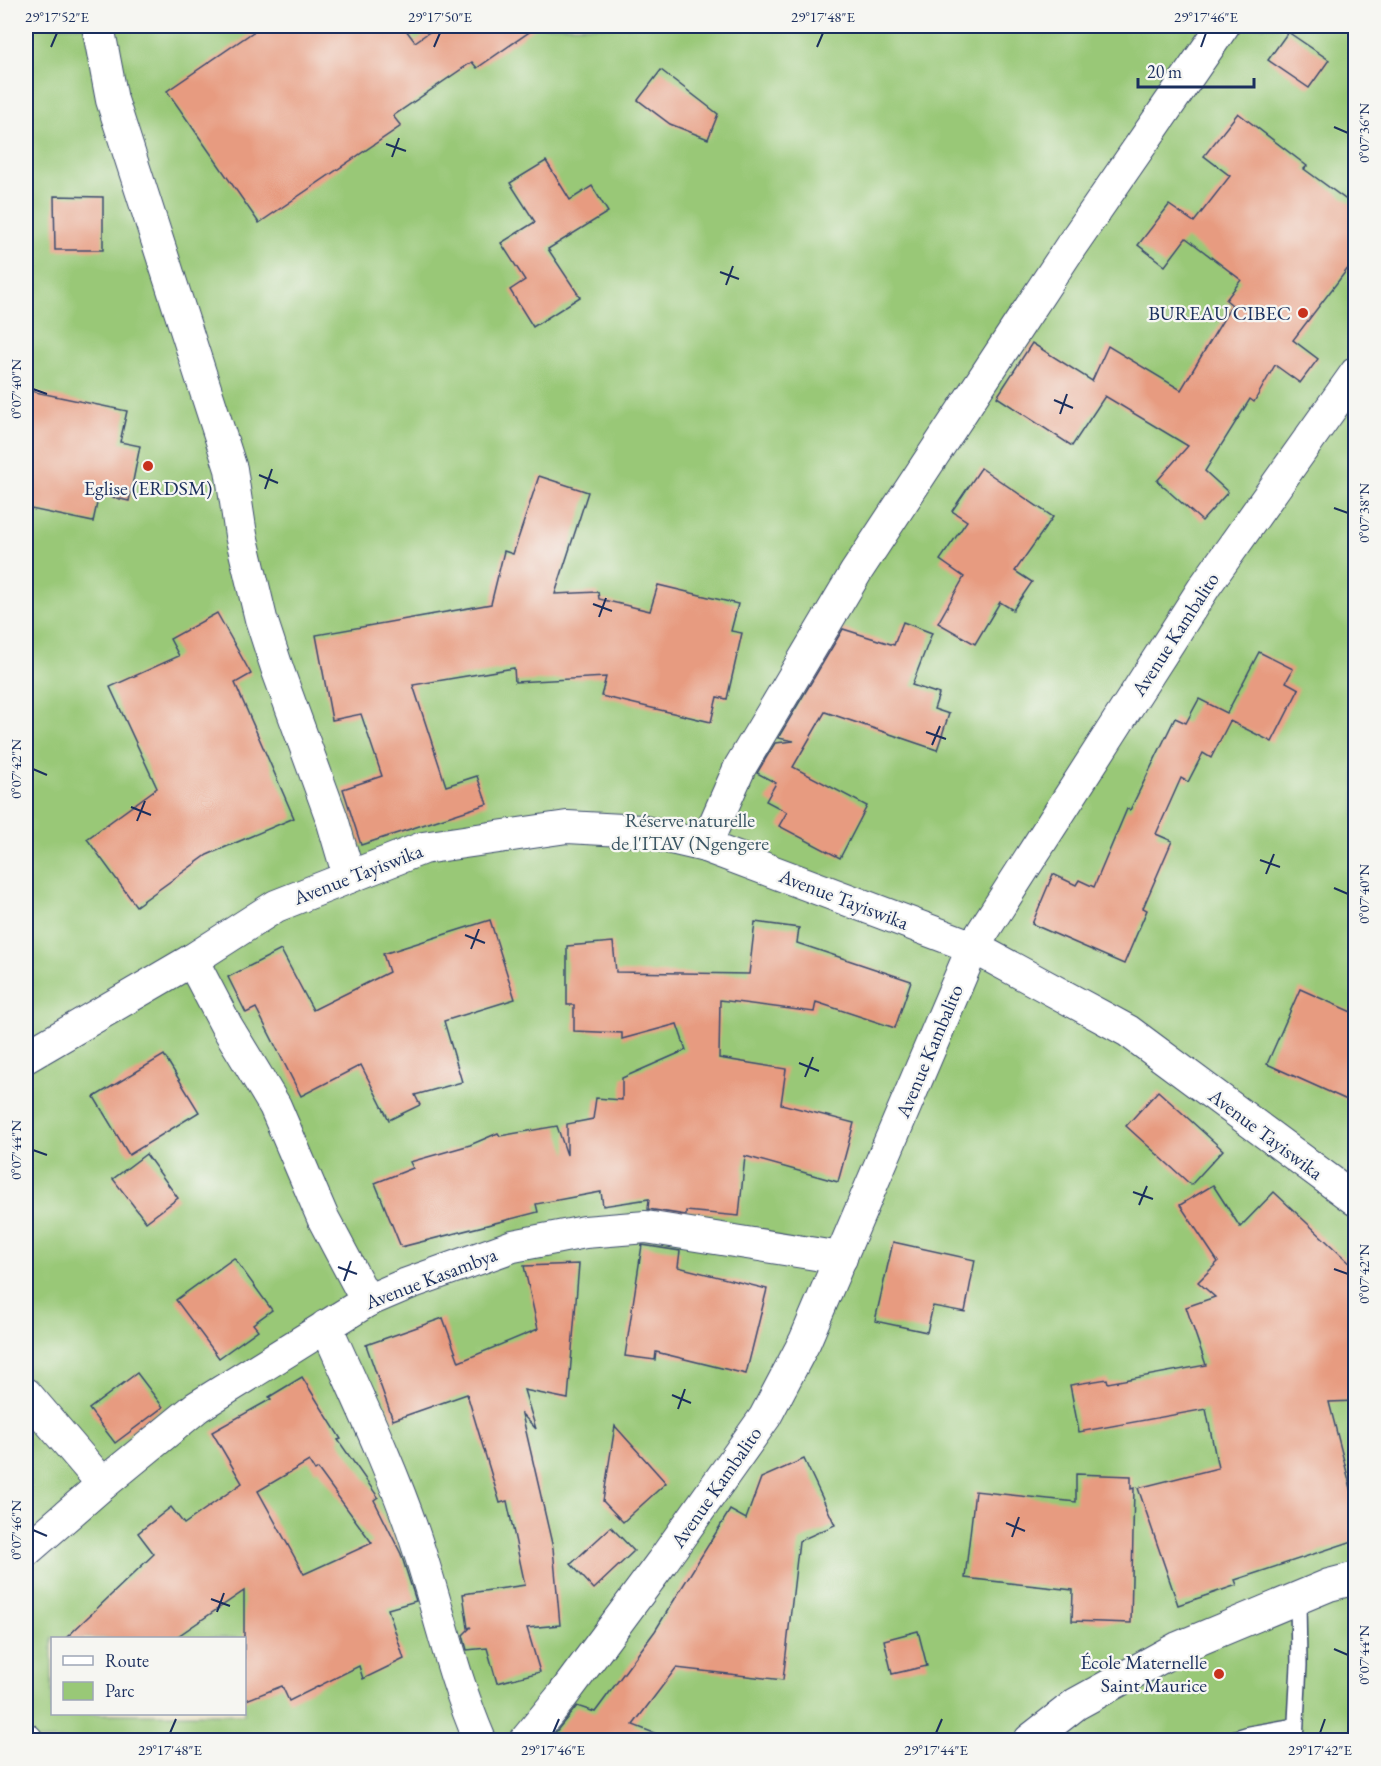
<svg xmlns="http://www.w3.org/2000/svg" width="1381" height="1766" font-family="'EB Garamond',serif">
  <style>
    .green { fill: #99c877; stroke: #5a7c6a; stroke-width: 1.5; fill-rule: evenodd }
    .building { fill: #e79b80; fill-rule: evenodd }
    .lines { fill: none; stroke-linecap: round; stroke-linejoin: round }
    .service-casing { stroke: #3a4a6d; stroke-width: 18 }
    .minor-casing { stroke: #3a4a6d; stroke-width: 34 }
    .service { stroke: #fff; stroke-width: 15 }
    .minor { stroke: #fff; stroke-width: 32 }
    .ticks { fill: none; stroke: #1b2f5e; stroke-width: 2 }
    .poi-dot { fill: #c8321e; stroke: #f6f6f2; stroke-width: 2 }
    .labels { text-anchor: middle; stroke-width: 4.5; stroke-linejoin: round; paint-order: stroke }
    .poi-label { font-size: 20px; fill: #1b2f5e; stroke: #f6f6f2; text-anchor: end }
    .street-label { font-size: 20px; fill: #1b2f5e; stroke: #f6f6f2 }
    .park-label { font-size: 20px; fill: #3a5564; stroke: #f6f6f2 }
    .neatline { fill: none; stroke: #1b2f5e; stroke-width: 2 }
    .ticks-label { font-size: 15px; text-anchor: middle; fill: #1b2f5e }
  </style>
  <rect width="100%" height="100%" fill="#f6f6f2"/>
  <filter id="ink" filterUnits="userSpaceOnUse"><feTurbulence type="fractalNoise" baseFrequency=".0167" numOctaves="2"/><feDisplacementMap in="SourceGraphic" scale="12" xChannelSelector="R" yChannelSelector="G"/><feConvolveMatrix kernelMatrix="1 2 1 2 8 2 1 2 1" color-interpolation-filters="sRGB"/></filter>
  <filter id="wash" filterUnits="userSpaceOnUse"><feTurbulence type="fractalNoise" baseFrequency=".008" numOctaves="4" result="noise"/><feDisplacementMap in="SourceGraphic" scale="24" xChannelSelector="R" yChannelSelector="G"/><feGaussianBlur stdDeviation="1.35" result="paint"/><feColorMatrix in="noise" values="0 0 0 0 0 0 0 0 0 0 0 0 0 0 0 0 0 1.4 0 .05"/><feComposite in="paint" operator="in"/></filter>
  <g filter="url(#wash)">
    <rect width="100%" height="100%" fill="#ede2c5"/>
    <!-- green -->
    <path class="green" d="M26 26H1355V1740H26ZM52 1638H244V1714H52Z"/>
    <g id="blocks">
      <!-- building -->
      <g class="building">
        <path d="M262 26H403L415 42 438 26H538L477 68 472 62 393 116 401 126 259 223 167 91Z"/>
        <path d="M1288 32 1329 60 1309 88 1268 60Z"/>
        <path d="M661 70 718 114 708 139 670 124 638 100Z"/>
        <path d="M1238 113 1307 166 1304 169 1356 207V258L1293 340 1318 359 1300 383 1275 365 1254 402 1250 399 1205 471 1228 492 1202 521 1157 481 1188 446 1105 396 1072 446 997 397 1032 343 1092 381 1108 346 1181 390 1232 305 1226 300 1241 280 1186 238 1165 266 1138 245 1169 205 1194 222 1230 176 1204 156Z"/>
        <path d="M546 161 570 200 592 186 608 212 548 249 580 297 533 327 510 290 525 280 501 243 535 222 510 183Z"/>
        <path d="M54 196 103 197V250H55Z"/>
        <path d="M26 390 127 411 120 442 140 446 129 501 99 494 93 522 26 508Z"/>
        <path d="M981 468 1053 517 1015 571 1032 582 1013 610 1000 602 975 644 938 623 964 577 940 560 967 521 952 511Z"/>
        <path d="M539 476 588 492 555 594 598 592 599 599 650 611 658 585 738 604 731 631 742 633 727 699 717 697 711 722 601 696 606 677 515 682 514 668 413 685 446 786 477 776 487 804 361 845 343 789 382 776 361 714 332 720 316 635 491 604 504 551 513 554Z"/>
        <path d="M217 613 251 674 235 683 294 818 207 855 136 906 87 839 157 788 110 687 179 656 170 639Z"/>
        <path d="M903 622 932 633 912 685 939 694 934 709 949 714 937 750 825 712 793 767 867 806 840 858 779 826 787 812 766 801 776 783 757 773 775 743 794 741 778 738 843 629 894 645Z"/>
        <path d="M1259 652 1293 669 1286 682 1299 689 1272 742 1230 721 1211 758 1203 753 1188 782 1181 778 1156 834 1172 841 1143 908 1147 910 1124 964 1032 924 1053 874 1076 885 1079 880 1094 887 1127 809 1130 810 1175 718 1186 723 1199 699 1227 713Z"/>
        <path d="M490 920 515 999 444 1021 462 1082 415 1095 420 1105 389 1120 361 1065 301 1096 256 1008 246 1013 228 977 281 950 313 1010 389 972 383 954Z"/>
        <path d="M755 922 799 928 797 943 911 981 895 1028 816 1002 814 1012 720 1000 719 1058 786 1069 781 1104 854 1123 838 1182 745 1156 739 1216 686 1211V1215L648 1209 649 1199 603 1206 601 1192 536 1204 538 1212 401 1247 375 1183 413 1168 410 1162 470 1145 498 1133 500 1136 557 1126 567 1155V1124L593 1119 596 1098 622 1100V1078L686 1050 677 1024 622 1039V1033L574 1031V1005H567V946L613 942 616 972 749 974Z"/>
        <path d="M1300 989 1356 1014V1104L1267 1064Z"/>
        <path d="M164 1055 199 1112 129 1155 94 1097Z"/>
        <path d="M1158 1091 1223 1150 1191 1185 1126 1126Z"/>
        <path d="M146 1154 178 1198 146 1222 113 1179Z"/>
        <path d="M1213 1185 1240 1227 1274 1192 1356 1269V1401L1329 1402 1356 1508V1540L1235 1580 1237 1585 1178 1605 1138 1488 1218 1468 1206 1409 1079 1432 1070 1385 1107 1379 1108 1383 1206 1365 1186 1307 1215 1297 1198 1282 1218 1262 1180 1205Z"/>
        <path d="M893 1242 975 1260 965 1312 933 1306 927 1332 875 1321Z"/>
        <path d="M642 1245 680 1251 678 1267 767 1289 746 1374 656 1352 655 1360 625 1356Z"/>
        <path d="M234 1258 272 1310 253 1324 258 1330 219 1358 176 1300Z"/>
        <path d="M579 1264 568 1399 524 1390 536 1429 522 1414 553 1548 560 1625 527 1628 540 1672 497 1683 487 1648 467 1650 463 1635 471 1627 468 1628 463 1594 525 1585 507 1501 500 1503 467 1394 393 1420 366 1345 443 1318 459 1362 538 1329 524 1266Z"/>
        <path d="M137 1373 163 1407 115 1443 89 1409Z"/>
        <path d="M302 1377 341 1439 338 1440 378 1497 374 1500 401 1554 416 1601 388 1609 404 1659 363 1679 359 1666 289 1701 282 1686 244 1701V1591L175 1638H66L154 1554 138 1533 171 1507 184 1524 242 1483 212 1432 271 1399 269 1397ZM309 1461 315 1471 318 1469 372 1543 304 1574 258 1491Z"/>
        <path d="M615 1426 666 1483 623 1522 603 1501Z"/>
        <path d="M804 1459 835 1525 799 1541 783 1680 676 1668 633 1725 662 1736 661 1740H549L577 1706 595 1712 655 1631 730 1510 746 1519 761 1478Z"/>
        <path d="M1076 1474 1131 1476V1489L1134 1488 1131 1623 1072 1621 1073 1590 965 1578 975 1491 1076 1502Z"/>
        <path d="M611 1527 634 1551 594 1589 571 1564Z"/>
        <path d="M918 1631 927 1666 892 1674 884 1640Z"/>
      </g>
    </g>
  </g>
  <g filter="url(#ink)">
    <use href="#blocks" fill-opacity="0" stroke="#3a4a6d" stroke-width="1.5"/>
    <g class="lines">
      <!-- service casing -->
      <g class="service-casing">
        <g id="service">
          <path d="M1229 1740 1249 1734 1295 1726"/>
          <path d="M1295 1740 1299 1665 1298 1598"/>
        </g>
      </g>
      <!-- minor casing -->
      <g class="minor-casing">
        <g id="minor">
          <path d="M98 26 112 100 231 469 241 535 261 619 278 671 332 819 349 877"/>
          <path d="M705 846 740 767 856 572 1071 246 1223 26"/>
          <path d="M192 960 226 1025 275 1106 323 1218 367 1301"/>
          <path d="M26 1057 192 960 276 906 423 848 567 827 641 831 705 846 973 947 1128 1031 1356 1200"/>
          <path d="M326 1326C356 1394 389 1462 413 1532 437 1601 451 1673 480 1740"/>
          <path d="M26 1394 103 1484"/>
          <path d="M26 1551 103 1484 197 1407 367 1301 407 1284 513 1246 585 1232 646 1227 841 1258"/>
          <path d="M26 1739 27 1740"/>
          <path d="M526 1740 563 1695 662 1562 765 1417 805 1341 973 947 1205 586 1356 373"/>
          <path d="M1030 1740 1076 1704 1178 1648 1329 1585 1356 1578"/>
        </g>
      </g>
      <!-- service -->
      <use href="#service" class="service"/>
      <!-- minor -->
      <use href="#minor" class="minor"/>
    </g>
  </g>
  <!-- ticks -->
  <path class="ticks" d="M51 47 57 33M434 47 440 33M817 47 823 33M1201 47 1206 33M1334 127 1348 133M386 144 406 151M392 157 399 138M720 272 739 279M726 285 733 266M33 389 47 394M1054 400 1073 408M1060 414 1067 394M259 475 278 483M265 489 272 469M1334 508 1348 513M593 604 612 611M599 617 606 598M926 732 946 739M932 745 940 726M33 769 47 775M131 807 151 815M137 821 145 801M1260 860 1280 867M1266 874 1274 854M1334 888 1348 894M465 935 485 943M471 949 479 929M799 1063 819 1071M805 1077 813 1057M33 1150 47 1155M1133 1192 1153 1199M1139 1205 1147 1186M338 1267 357 1274M1334 1269 1348 1274M344 1281 351 1261M672 1395 691 1403M678 1409 685 1389M1006 1523 1025 1531M33 1530 47 1536M1012 1537 1019 1517M211 1599 230 1606M217 1612 224 1593M1334 1649 1348 1655M170 1733 176 1719M553 1733 559 1719M936 1733 942 1719M1320 1733 1325 1719"/>
  <!-- markers -->
  <g class="poi-dot">
    <circle cx="1303" cy="313" r="6"/>
    <circle cx="148" cy="466" r="6"/>
    <circle cx="1219" cy="1674" r="6"/>
  </g>
  <g class="labels">
    <!-- poi labels -->
    <g class="poi-label">
      <text x="1291" y="320">BUREAU CIBEC</text>
      <text x="148" y="495" text-anchor="middle">Eglise (ERDSM)</text>
      <text x="1207" y="1669">École Maternelle<tspan x="1207" dy="23">Saint Maurice</tspan></text>
    </g>
    <!-- street labels -->
    <g class="street-label">
      <text transform="translate(1175 634) rotate(-57)" y="7">Avenue Kambalito</text>
      <text transform="translate(358 874) rotate(-21)" y="7">Avenue Tayiswika</text>
      <text transform="translate(844 899) rotate(21)" y="7">Avenue Tayiswika</text>
      <text transform="translate(929 1051) rotate(-67)" y="7">Avenue Kambalito</text>
      <text transform="translate(1266 1134) rotate(37)" y="7">Avenue Tayiswika</text>
      <text transform="translate(431 1278) rotate(-21)" y="7">Avenue Kasambya</text>
      <text transform="translate(716 1487) rotate(-55)" y="7">Avenue Kambalito</text>
    </g>
    <!-- park labels -->
    <g class="park-label">
      <text x="690" y="827">Réserve naturelle<tspan x="690" dy="23">de l'ITAV (Ngengere</tspan></text>
    </g>
  </g>
  <!-- margin -->
  <rect width="1381" height="1766" fill="none" stroke="#f6f6f2" stroke-width="66"/>
  <!-- legend -->
  <rect x="51" y="1637" width="195" height="78" fill="#f6f6f2" stroke="#9ea6b7" stroke-width="1.5"/>
  <rect x="63" y="1656" width="30" height="9" fill="#ffffff" stroke="#9ea6b7" stroke-width="1.5"/>
  <text x="105" y="1667" font-size="18" fill="#1b2f5e">Route</text>
  <rect x="63" y="1682" width="30" height="18" fill="#99c877" stroke="#9ea6b7" stroke-width="1.5"/>
  <text x="105" y="1697" font-size="18" fill="#1b2f5e">Parc</text>
  <!-- scale -->
  <path d="M1138 78v9h116v-9" fill="none" stroke="#1b2f5e" stroke-width="3"/>
  <text x="1147" y="78" font-size="18" fill="#1b2f5e" stroke="#f6f6f2" stroke-width="4.5" paint-order="stroke">20 m</text>
  <rect x="33" y="33" width="1315" height="1700" class="neatline"/>
  <g class="ticks-label">
    <text x="57" y="22">29°17'52"E</text>
    <text x="440" y="22">29°17'50"E</text>
    <text x="823" y="22">29°17'48"E</text>
    <text x="1206" y="22">29°17'46"E</text>
    <text transform="translate(1364 133) rotate(-90)" y="5">0°07'36"N</text>
    <text transform="translate(16 389) rotate(-90)" y="5">0°07'40"N</text>
    <text transform="translate(1364 513) rotate(-90)" y="5">0°07'38"N</text>
    <text transform="translate(16 769) rotate(-90)" y="5">0°07'42"N</text>
    <text transform="translate(1364 894) rotate(-90)" y="5">0°07'40"N</text>
    <text transform="translate(16 1150) rotate(-90)" y="5">0°07'44"N</text>
    <text transform="translate(1364 1274) rotate(-90)" y="5">0°07'42"N</text>
    <text transform="translate(16 1530) rotate(-90)" y="5">0°07'46"N</text>
    <text transform="translate(1364 1655) rotate(-90)" y="5">0°07'44"N</text>
    <text x="170" y="1755">29°17'48"E</text>
    <text x="553" y="1755">29°17'46"E</text>
    <text x="936" y="1755">29°17'44"E</text>
    <text x="1320" y="1755">29°17'42"E</text>
  </g>
</svg>
